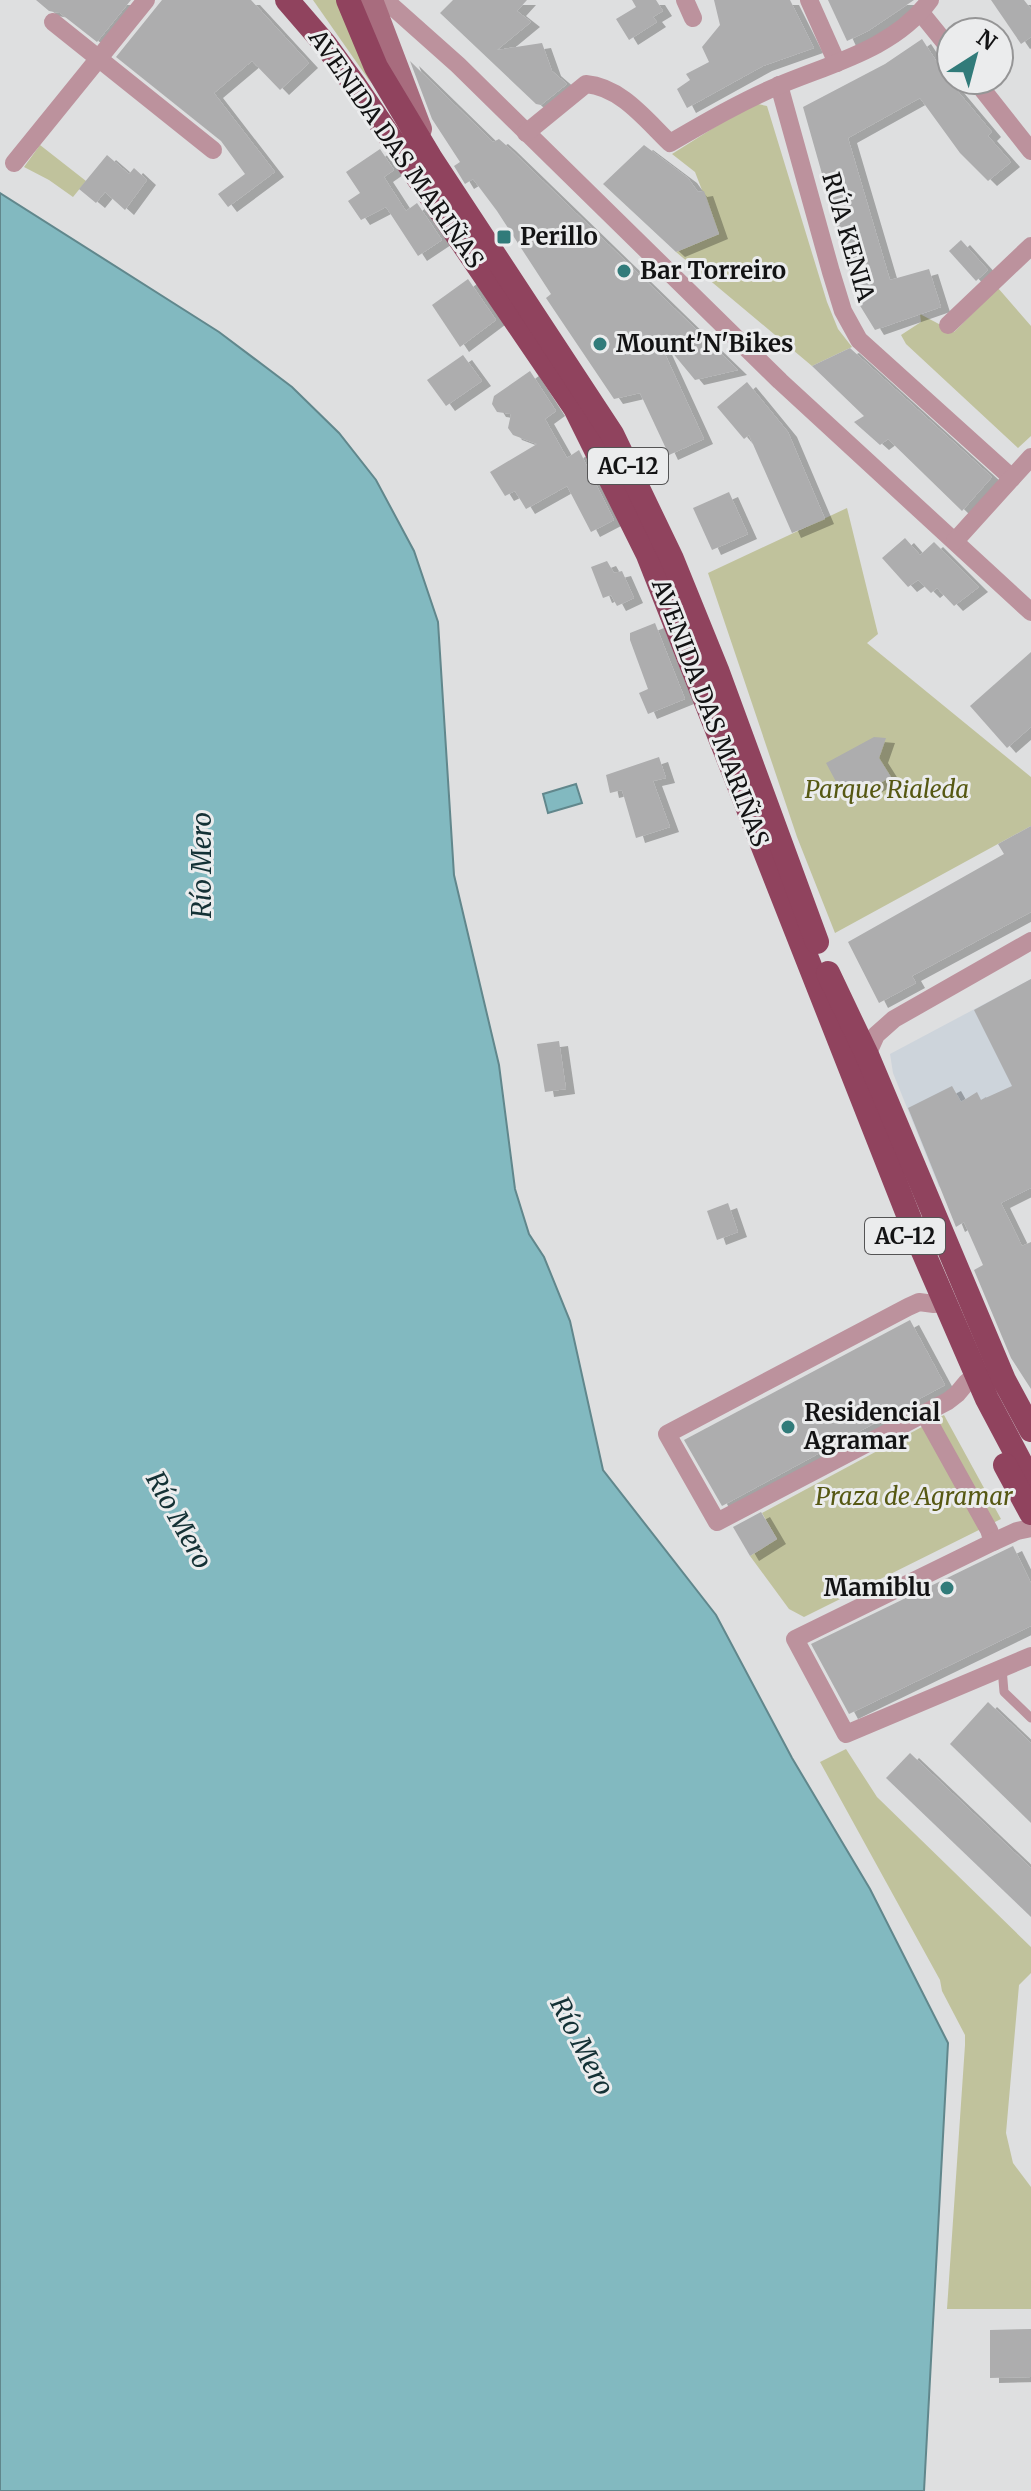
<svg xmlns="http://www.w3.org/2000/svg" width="1031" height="2491" font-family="Merriweather,serif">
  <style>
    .built { fill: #cdd4db }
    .green { fill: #c0c29c }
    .water { fill: #82b9c0; stroke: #61878c; stroke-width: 2 }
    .building { fill: #adadae; filter: url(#shadow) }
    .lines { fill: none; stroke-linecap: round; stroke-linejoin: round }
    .service { stroke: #bc929d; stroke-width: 9 }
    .minor { stroke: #bc929d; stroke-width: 18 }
    .secondary { stroke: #a86c7e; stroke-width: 24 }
    .trunk { stroke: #90435e; stroke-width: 24 }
    .poi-dot { fill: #317b7a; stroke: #ebeced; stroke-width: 3 }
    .labels { text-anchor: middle; stroke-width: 6; stroke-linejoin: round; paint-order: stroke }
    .shield { fill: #ebeced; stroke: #545455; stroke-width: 2 }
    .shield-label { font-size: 22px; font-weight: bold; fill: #131314 }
    .street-label { font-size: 24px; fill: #131314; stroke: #ebeced }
    .poi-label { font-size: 24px; font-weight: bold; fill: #131314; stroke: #ebeced; text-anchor: start }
    .park-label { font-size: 24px; font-style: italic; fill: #565813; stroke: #ebeced }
    .water-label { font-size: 26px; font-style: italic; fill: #143135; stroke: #ebeced }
  </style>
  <defs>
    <filter id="shadow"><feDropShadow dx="9" dy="5" stdDeviation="0" flood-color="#0004"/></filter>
  </defs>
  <rect width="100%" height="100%" fill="#dedfe0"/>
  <!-- built -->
  <path class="built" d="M1031 979V1141L939 1187 893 1073 890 1054Z"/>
  <!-- green -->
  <g class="green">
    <path d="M313 0H338L371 83Z"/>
    <path d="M753 103 767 106 827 302 838 329 852 347 812 366 676 252 719 234 695 172 672 154Z"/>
    <path d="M40 145 86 181 73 197 49 180 24 167Z"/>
    <path d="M998 288 1031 326V436L1018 448 906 344 901 335 921 322 920 314 954 332Z"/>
    <path d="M847 508 878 634 867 643 1031 777V826L835 933 797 837 708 573Z"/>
    <path d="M944 1415 1001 1519 804 1617 789 1609 750 1556 777 1539 762 1513Z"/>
    <path d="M846 1749 877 1797 1031 1947V1973L1019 1985 1006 2133 1013 2163 1031 2187V2309H947L965 2045V2035L942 1991 940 1980 820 1762Z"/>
  </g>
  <!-- water -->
  <g class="water">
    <path d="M0 193 219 332 292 387 339 433 376 480 414 551 438 622 454 875 499 1065 515 1189 529 1234 544 1257 570 1321 603 1470 716 1615 792 1758 870 1889 948 2043 924 2491H0Z"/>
    <path d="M576 784 582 803 548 813 543 794Z"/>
  </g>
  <!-- building -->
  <g class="building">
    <path d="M36 0H131L97 42 60 13 49 11Z"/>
    <path d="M162 0H251L309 63 280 90 252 61 214 93 275 172 228 207 218 194 245 174 221 141 116 57Z"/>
    <path d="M453 0H527L517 11 531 22 497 50 542 43 552 71 567 84 541 105 536 104 440 13Z"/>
    <path d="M632 0H656L663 11 653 17 657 22 629 40 616 19 636 7Z"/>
    <path d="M714 0H790L814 48 763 66 687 108 677 89 690 80 686 74 709 62 702 47 720 25Z"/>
    <path d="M828 0H914L868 31 847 41Z"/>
    <path d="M991 0H1024L1031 9V37L1021 44Z"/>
    <path d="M922 39 950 82 992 132 988 136 1011 162 988 181 960 153 920 98 848 138 890 280 929 269 941 307 875 330 859 304 803 107 885 64Z"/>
    <path d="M410 61 493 142 499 139 507 146 738 370 695 380 661 339 659 341 704 439 669 455 640 393 614 399 546 298 551 294 497 211 473 179 465 184 454 166 460 162 432 119Z"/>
    <path d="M644 145 688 178 698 192 704 191 719 234 676 252 603 184Z"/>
    <path d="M380 149 394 170 384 177 406 211 417 203 442 240 418 256 386 207 361 220 348 201 360 193 346 172Z"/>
    <path d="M107 155 129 174 134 168 147 180 125 210 105 192 96 203 79 189Z"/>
    <path d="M961 240 988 270 976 281 949 251Z"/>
    <path d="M468 279 496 320 460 347 432 305Z"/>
    <path d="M850 348 992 477 962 511 888 439 880 445 854 422 864 416 812 366Z"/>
    <path d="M463 355 482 381 446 406 427 380Z"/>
    <path d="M530 371 556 411 545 419 567 458 579 450 614 520 591 532 567 486 526 509 515 491 505 496 490 472 537 444 513 435 508 428 511 414 497 412 492 404 494 396Z"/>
    <path d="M747 382 788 432 825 519 792 533 749 435 744 439 717 407Z"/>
    <path d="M729 492 748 534 712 550 693 508Z"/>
    <path d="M905 538 920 555 934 542 979 587 954 606 937 588 931 593 918 580 908 587 882 558Z"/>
    <path d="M607 561 614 573 622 571 634 598 617 606 611 595 603 598 591 567Z"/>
    <path d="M655 623 685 699 648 714 639 693 648 689 630 640V633Z"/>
    <path d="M1031 652V727L1007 748 970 706Z"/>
    <path d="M874 737 886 738 879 758 891 777 859 795 845 789 841 791 826 763Z"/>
    <path d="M659 757 666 778 653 781 670 827 636 838 622 790 610 793 606 775Z"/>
    <path d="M1031 826V912L912 976 916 983 879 1003 848 942 1004 854 998 844Z"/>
    <path d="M1031 979V1188L1001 1203 1022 1246 1031 1242V1389L1011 1358 974 1270 983 1265 964 1222 956 1227 908 1108 952 1086 961 1102 977 1092 981 1100 1012 1086 974 1010Z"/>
    <path d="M559 1041 566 1089 545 1092 537 1044Z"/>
    <path d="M728 1203 738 1232 717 1240 707 1211Z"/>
    <path d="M910 1320 945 1385 722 1506 684 1440Z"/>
    <path d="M761 1512 777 1539 750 1556 733 1527Z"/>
    <path d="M1013 1546 1031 1583V1626L849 1714 811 1644Z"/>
    <path d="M988 1702 1031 1743V1823L950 1744Z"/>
    <path d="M910 1753 1031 1868V1917L886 1778Z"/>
    <path d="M1031 2329V2377L990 2378V2330Z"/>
  </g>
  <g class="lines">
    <!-- service -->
    <path class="service" d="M1002 1668 1004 1692 1031 1718"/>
    <!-- minor -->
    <g class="minor">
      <path d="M385 0 458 65 780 381 1031 612"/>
      <path d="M685 0 693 18"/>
      <path d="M809 0 837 63"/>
      <path d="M921 13 951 50"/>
      <path d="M53 22 213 150"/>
      <path d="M975 80 1031 151"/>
      <path d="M779 85 831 272 843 311 859 340 1012 478"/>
      <path d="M526 133 586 84C621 87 646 120 670 143 706 122 742 101 780 85 833 63 895 48 930 0"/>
      <path d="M14 163 146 0"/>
      <path d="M948 325 1031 246"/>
      <path d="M955 541 1031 457"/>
      <path d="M867 1055 876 1035 894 1019 1031 941"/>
      <path d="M934 1304 919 1302 908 1307 667 1434 717 1522 948 1401 957 1394 967 1382"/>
      <path d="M924 1413 989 1530 993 1542"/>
      <path d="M1031 1528 1017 1531 993 1542 795 1639 846 1734 1031 1656"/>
    </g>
    <!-- secondary -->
    <path class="secondary" d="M371 0 420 129"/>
    <!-- trunk -->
    <g class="trunk">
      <path d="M287 0 325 44 354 84 575 408 648 555 918 1240 987 1399 1031 1482"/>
      <path d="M348 0 376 67 430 157 612 434 672 559 717 670 817 942"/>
      <path d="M828 973 867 1055 1004 1380 1031 1430"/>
      <path d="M1005 1465 1031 1513"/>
    </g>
  </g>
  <!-- markers -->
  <g class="poi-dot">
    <rect x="496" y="229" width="16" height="16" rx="4"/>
    <circle cx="624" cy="271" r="8"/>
    <circle cx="600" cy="344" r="8"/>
    <circle cx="788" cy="1427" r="8"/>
    <circle cx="947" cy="1588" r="8"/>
  </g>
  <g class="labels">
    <!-- shield labels -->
    <g class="shield">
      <rect x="588" y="448" width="80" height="36" rx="6"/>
      <rect x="865" y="1218" width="80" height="36" rx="6"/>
    </g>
    <g class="shield-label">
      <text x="628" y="474">AC-12</text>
      <text x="905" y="1244">AC-12</text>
    </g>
    <!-- street labels -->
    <g class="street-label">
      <text transform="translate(396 149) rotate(55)" y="8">AVENIDA DAS MARIÑAS</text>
      <text transform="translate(848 237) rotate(74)" y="8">RÚA KENIA</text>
      <text transform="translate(710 713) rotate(69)" y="8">AVENIDA DAS MARIÑAS</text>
    </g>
    <!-- poi labels -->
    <g class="poi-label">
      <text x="520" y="245">Perillo</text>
      <text x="640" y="279">Bar Torreiro</text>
      <text x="616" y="352">Mount'N'Bikes</text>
      <text x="804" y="1421">Residencial<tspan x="804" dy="28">Agramar</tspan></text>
      <text x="931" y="1596" text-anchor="end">Mamiblu</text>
    </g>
    <!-- park labels -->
    <g class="park-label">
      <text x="887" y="798">Parque Rialeda</text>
      <text x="914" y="1505">Praza de Agramar</text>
    </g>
    <!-- water labels -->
    <g class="water-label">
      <text transform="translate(202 865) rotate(-90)" y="9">Río Mero</text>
      <text transform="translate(179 1520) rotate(61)" y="9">Río Mero</text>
      <text transform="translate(582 2046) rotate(63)" y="9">Río Mero</text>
    </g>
  </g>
  <!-- north arrow -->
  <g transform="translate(975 56) rotate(36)"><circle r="38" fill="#ebeced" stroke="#959596" stroke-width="2"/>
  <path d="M0-6L14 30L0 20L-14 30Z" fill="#317b7a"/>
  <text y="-12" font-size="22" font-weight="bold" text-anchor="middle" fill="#131314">N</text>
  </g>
</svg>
